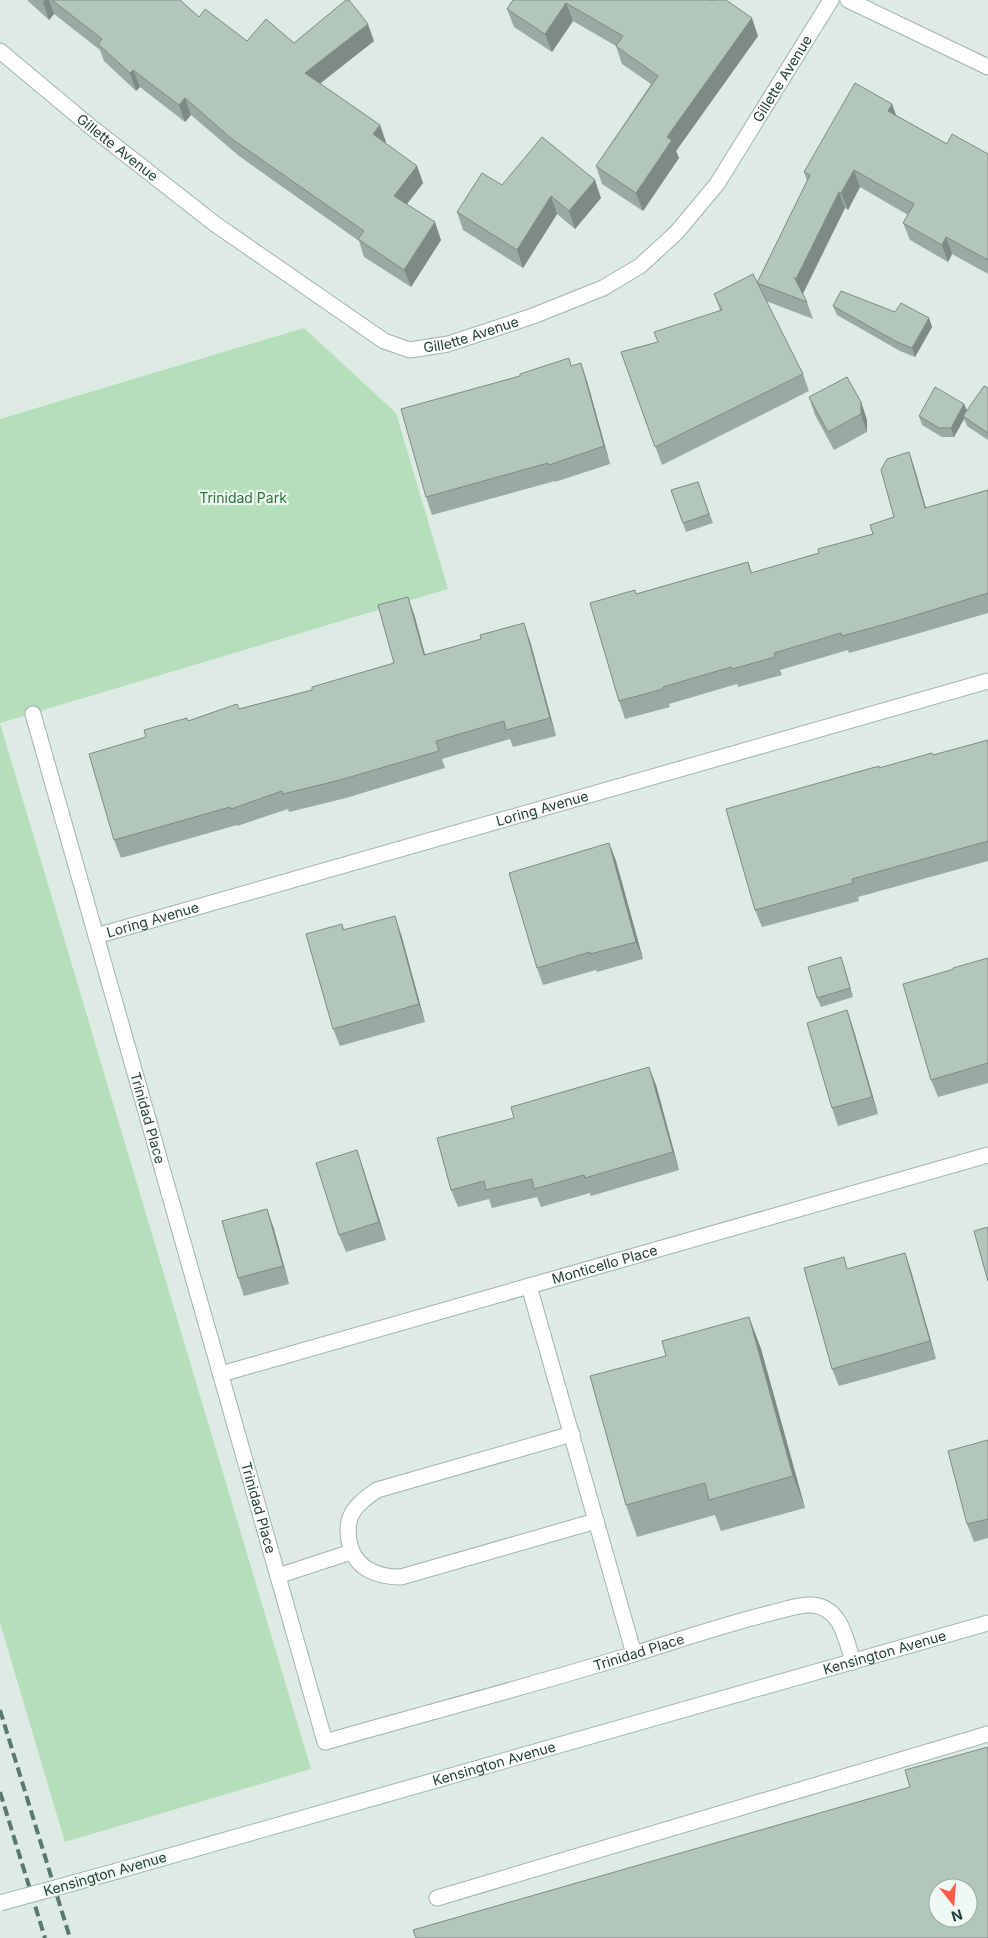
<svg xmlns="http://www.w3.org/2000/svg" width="988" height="1938" font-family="Inter,sans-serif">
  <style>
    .park { fill: #b4dfba }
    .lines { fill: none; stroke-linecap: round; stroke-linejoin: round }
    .lane-casing { stroke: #a1b3aa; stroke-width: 17 }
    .street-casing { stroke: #a1b3aa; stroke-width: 17 }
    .secondary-casing { stroke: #9ebbad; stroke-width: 17 }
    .lane { stroke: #fff; stroke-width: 15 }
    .street { stroke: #fff; stroke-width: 15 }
    .secondary { stroke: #fff; stroke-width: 15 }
    .rail { stroke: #58796b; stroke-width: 4; stroke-dasharray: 10 5; stroke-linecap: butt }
    .secondary-bridge-casing { stroke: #9ebbad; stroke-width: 17; stroke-linecap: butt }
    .secondary-bridge { stroke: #fff; stroke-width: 15 }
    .wall { fill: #9aaaa2 }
    .shaded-wall { fill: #7d8b84 }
    .building { fill: #b3c6bc; stroke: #7d8b84; fill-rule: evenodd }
    .labels { text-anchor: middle; stroke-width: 4.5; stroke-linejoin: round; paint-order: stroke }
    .street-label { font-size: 14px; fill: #1e3d30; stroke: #eff8f2 }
    .park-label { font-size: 14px; fill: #247838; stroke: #eff8f2 }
  </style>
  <rect width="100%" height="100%" fill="#deebe4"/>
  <!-- park -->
  <path class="park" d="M304 328 396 413 448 589 0 723 311 1769 65 1842 0 1623V419Z"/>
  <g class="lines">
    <!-- lane casing -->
    <g class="lane-casing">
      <g id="lane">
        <path d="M529 1286 634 1654"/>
        <path d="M572 1434 377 1490C367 1497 354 1506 350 1518 347 1526 348 1533 349 1541 354 1568 375 1577 401 1577L596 1521"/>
        <path d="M278 1576 351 1552"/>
        <path d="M437 1898 988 1734"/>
      </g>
    </g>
    <!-- street casing -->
    <g class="street-casing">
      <g id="street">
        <path d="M848 0 988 67"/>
        <path id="s1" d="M0 51 91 127 215 224 384 341 410 350 448 344 533 316 603 288 640 266 677 232 717 184 831 0"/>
        <path id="s2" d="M33 714 325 1742C429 1712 534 1685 637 1653 682 1639 726 1624 771 1613 784 1610 799 1604 812 1605 841 1607 846 1639 853 1662"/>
        <path id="s3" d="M96 936 988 681"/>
        <path id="s4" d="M221 1374 988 1155"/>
      </g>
    </g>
    <!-- secondary casing -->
    <g class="secondary-casing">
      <g id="secondary">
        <path id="s5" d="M117 1871 988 1623"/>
      </g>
    </g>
    <!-- lane -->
    <use href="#lane" class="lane"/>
    <!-- street -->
    <use href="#street" class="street"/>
    <!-- secondary -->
    <use href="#secondary" class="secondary"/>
    <!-- rail -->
    <g class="rail">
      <path d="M0 1710 70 1938"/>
      <path d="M0 1792 45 1938"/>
    </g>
    <!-- secondary-bridge casing -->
    <g class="secondary-bridge-casing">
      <path id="secondary-bridge" d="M0 1903 117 1871"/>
    </g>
    <!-- secondary-bridge -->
    <use href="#secondary-bridge" class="secondary-bridge"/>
  </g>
  <!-- wall -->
  <g class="wall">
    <path d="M27 0H180L199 17 247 41 294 43 374 41 320 84 380 125 385 143 417 166 423 183 407 204 441 240 411 287 364 257 359 241 239 156 191 115 185 122 140 87 136 91 104 61 100 50 54 14 49 20Z"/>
    <path d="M513 0H711L758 36 676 151 679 158 643 211 602 184 596 166 651 84 622 64 616 46 573 21 552 52 514 27 507 9Z"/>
    <path d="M892 104 896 115 947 144 988 154V274L952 254 948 262 910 240 903 223 908 215 860 187 848 210 845 208 803 294 807 302 813 319 766 301 803 374 809 391 662 465 621 352 658 342 720 310 714 294 757 283 807 181 804 172Z"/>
    <path d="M502 185 601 198 575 229 557 214 523 268 463 230 457 212Z"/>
    <path d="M833 306 895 312 929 318 932 327 915 357 900 351 837 315Z"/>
    <path d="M571 366 587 381 610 464 555 482V481L432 515 426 497Z"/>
    <path d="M988 388V440L967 426 964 419 954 437H942L922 425 919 416 964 404 967 411Z"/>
    <path d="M809 397 861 402 867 420V432L834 450 815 415Z"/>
    <path d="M909 452 915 470 926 508 988 490V613L906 637 849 653 848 650 780 670 782 675 738 687 737 684 669 704 670 707 625 719 619 701 637 594 748 562 752 573 819 553 873 534 894 517Z"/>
    <path d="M698 482 713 523 686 532 671 490Z"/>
    <path d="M414 614 425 655 530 641 556 736 513 747 510 739 442 759 445 768 346 798 289 812 288 809 237 826V825L121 858 114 840 146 737 188 721 239 709 312 690 394 663Z"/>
    <path d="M988 740V861L858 897 859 901 762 927 755 910 880 768 933 755Z"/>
    <path d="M609 843 616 861 643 959 597 972 596 970 543 985 537 968Z"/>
    <path d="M342 924 344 930 401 934 425 1022 340 1046 333 1029Z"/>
    <path d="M988 958V1083L938 1097 931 1080 954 969Z"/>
    <path d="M844 966 853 997 821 1007 817 998Z"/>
    <path d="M847 1010 853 1028 878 1114 838 1126 832 1108Z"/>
    <path d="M656 1085 679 1170 591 1196 590 1193 541 1207 537 1197 492 1208 489 1199 458 1207 451 1190Z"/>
    <path d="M363 1168 386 1240 346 1252 339 1235Z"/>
    <path d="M273 1226 289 1284 244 1296 238 1278Z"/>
    <path d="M905 1253 911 1271 936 1359 839 1386 832 1369 848 1269Z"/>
    <path d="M749 1317 761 1349 805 1508 721 1531 715 1515 637 1537 626 1505 666 1356Z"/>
    <path d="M988 1440V1538L974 1542 967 1524Z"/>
  </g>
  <!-- shaded-wall -->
  <g class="shaded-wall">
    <path d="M45 0H49L54 14 49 20 43 2Z"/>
    <path d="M566 3 573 21 552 52 545 34Z"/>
    <path d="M752 18 758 36 676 151 679 158 643 211 636 193 667 137Z"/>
    <path d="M368 24 374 41 311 90 305 73Z"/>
    <path d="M133 70 140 87 136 91 130 73Z"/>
    <path d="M185 98 191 115 185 122 179 105Z"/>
    <path d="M892 104 898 121 888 111Z"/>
    <path d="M380 125 386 142 380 151 373 134Z"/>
    <path d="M417 166 423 183 400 213 394 196Z"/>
    <path d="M854 170 860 187 848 210 841 193Z"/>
    <path d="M595 180 601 198 575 229 569 211Z"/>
    <path d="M839 192 845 208 802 295 796 279Z"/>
    <path d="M551 196 557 214 523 268 517 250Z"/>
    <path d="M435 222 441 240 411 287 404 270Z"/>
    <path d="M946 237 952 254 948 262 942 245Z"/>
    <path d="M929 318 932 327 915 357 912 348Z"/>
    <path d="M581 363 587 381 610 464 604 446Z"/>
    <path d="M861 402 867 420V432L861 414Z"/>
    <path d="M964 404 968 413 963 416 964 419 954 437 951 428Z"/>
    <path d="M909 452 915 470 931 526 925 508Z"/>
    <path d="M408 597 414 614 430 673 424 655Z"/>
    <path d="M524 623 530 641 556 736 550 718Z"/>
    <path d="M609 843 616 861 643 959 636 942Z"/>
    <path d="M395 916 401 934 425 1022 419 1004Z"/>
    <path d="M841 957 844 966 853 997 850 988Z"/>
    <path d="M847 1010 853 1028 878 1114 872 1097Z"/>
    <path d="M649 1067 656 1085 679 1170 673 1152Z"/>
    <path d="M357 1150 363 1168 386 1240 379 1222Z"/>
    <path d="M267 1209 273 1226 289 1284 283 1266Z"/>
    <path d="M905 1253 911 1271 936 1359 930 1341Z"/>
    <path d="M749 1317 761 1349 805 1508 793 1476Z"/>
  </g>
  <!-- building -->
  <g class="building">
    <path d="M52 0H180L199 17 205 9 247 41 266 19 294 43 346 0H349L368 24 305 73 380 125 373 134 417 166 394 196 435 222 404 270 358 239 364 231 232 139 185 98 179 105 133 70 130 73 98 44 102 39Z"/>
    <path d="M513 0H711L712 1 713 0H726L752 18 667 137 672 140 636 193 596 166 658 76 616 46 623 36 566 3 545 34 507 9Z"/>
    <path d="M855 83 892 104 888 111 947 144 952 134 988 154V260L946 237 942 245 903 223 914 204 854 170 841 193 839 192 796 279 794 277 807 302 757 283 810 175 804 172Z"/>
    <path d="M542 137 595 180 569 211 551 196 517 250 457 212 482 173 502 185Z"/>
    <path d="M753 274 803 374 655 447 621 352 658 342 654 332 722 310 714 294Z"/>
    <path d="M841 291 895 312 901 303 929 318 912 348 897 342 833 306Z"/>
    <path d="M569 358 571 366 581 363 604 446 549 465 548 463 426 497 401 409 520 376V374Z"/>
    <path d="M847 377 861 402V414L828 432 809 397Z"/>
    <path d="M984 386 988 388V433L963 416Z"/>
    <path d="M935 387 964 404 951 428H939L919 416Z"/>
    <path d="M909 452 925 508 988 490V593L900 620 842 636 841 633 774 653 775 657 732 669 731 667 663 687V689L619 701 590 603 635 590 636 594 748 562 751 573 819 553 818 549 873 534 870 525 894 517 881 470 887 459Z"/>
    <path d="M698 482 709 514 683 523 671 490Z"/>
    <path d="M408 597 424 655 481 639 480 635 524 623 550 718 506 730 504 721 436 741 439 751 340 780 283 794 282 791 231 809 230 807 114 840 89 754 146 737 144 730 187 718 188 721 237 704 239 709 312 690V687L394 663 378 605Z"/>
    <path d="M988 740V841L852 879 853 883 755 910 726 809 879 766V768L932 753 933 755Z"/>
    <path d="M609 843 636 942 590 954V952L537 968 509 873Z"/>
    <path d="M395 916 419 1004 333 1029 306 934 342 924 343 930Z"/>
    <path d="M841 957 850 988 817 998 808 967Z"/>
    <path d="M988 958V1063L931 1080 903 984 954 969 953 968Z"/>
    <path d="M847 1010 872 1097 832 1108 807 1023Z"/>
    <path d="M649 1067 673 1152 585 1178 584 1175 534 1189 532 1179 486 1190 484 1181 451 1190 437 1138 514 1118 511 1107Z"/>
    <path d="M357 1150 379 1222 339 1235 316 1163Z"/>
    <path d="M267 1209 283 1266 238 1278 222 1221Z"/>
    <path d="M988 1227V1281L974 1231Z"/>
    <path d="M905 1253 930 1341 832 1369 804 1268 844 1257 847 1269Z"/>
    <path d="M749 1317 793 1476 709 1500 705 1483 626 1505 590 1376 666 1356 662 1341Z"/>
    <path d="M988 1440V1519L967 1524 948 1451Z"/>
    <path d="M988 1747V1938H416L413 1930 910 1787 905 1770ZM938 1888H968V1918H938Z"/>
  </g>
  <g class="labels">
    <!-- street labels -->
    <g class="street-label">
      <text dy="5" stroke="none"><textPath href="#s1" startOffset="992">Gillette Avenue</textPath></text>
      <text dy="5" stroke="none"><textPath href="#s1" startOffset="152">Gillette Avenue</textPath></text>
      <text dy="5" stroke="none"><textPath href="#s1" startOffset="572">Gillette Avenue</textPath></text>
      <text dy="5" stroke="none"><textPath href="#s3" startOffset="464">Loring Avenue</textPath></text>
      <text dy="5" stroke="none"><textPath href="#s3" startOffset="59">Loring Avenue</textPath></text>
      <text dy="5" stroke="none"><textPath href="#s2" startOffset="420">Trinidad Place</textPath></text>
      <text dy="5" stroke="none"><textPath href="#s4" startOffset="399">Monticello Place</textPath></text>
      <text dy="5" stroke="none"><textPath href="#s2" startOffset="825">Trinidad Place</textPath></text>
      <text dy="5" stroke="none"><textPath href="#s2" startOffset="1395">Trinidad Place</textPath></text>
      <text dy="5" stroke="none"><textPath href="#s5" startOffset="798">Kensington Avenue</textPath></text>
      <text dy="5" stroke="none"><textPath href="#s5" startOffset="392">Kensington Avenue</textPath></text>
      <text transform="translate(105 1874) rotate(-16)" y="5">Kensington Avenue</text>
    </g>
    <!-- park labels -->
    <g class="park-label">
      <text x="243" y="503">Trinidad Park</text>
    </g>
  </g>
  <!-- north arrow -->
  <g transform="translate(953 1903) rotate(163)"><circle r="24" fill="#eff8f2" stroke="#9bada4"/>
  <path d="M0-4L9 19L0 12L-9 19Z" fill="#ff5b49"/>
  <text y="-8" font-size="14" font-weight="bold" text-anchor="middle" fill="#1e3d30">N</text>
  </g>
</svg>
